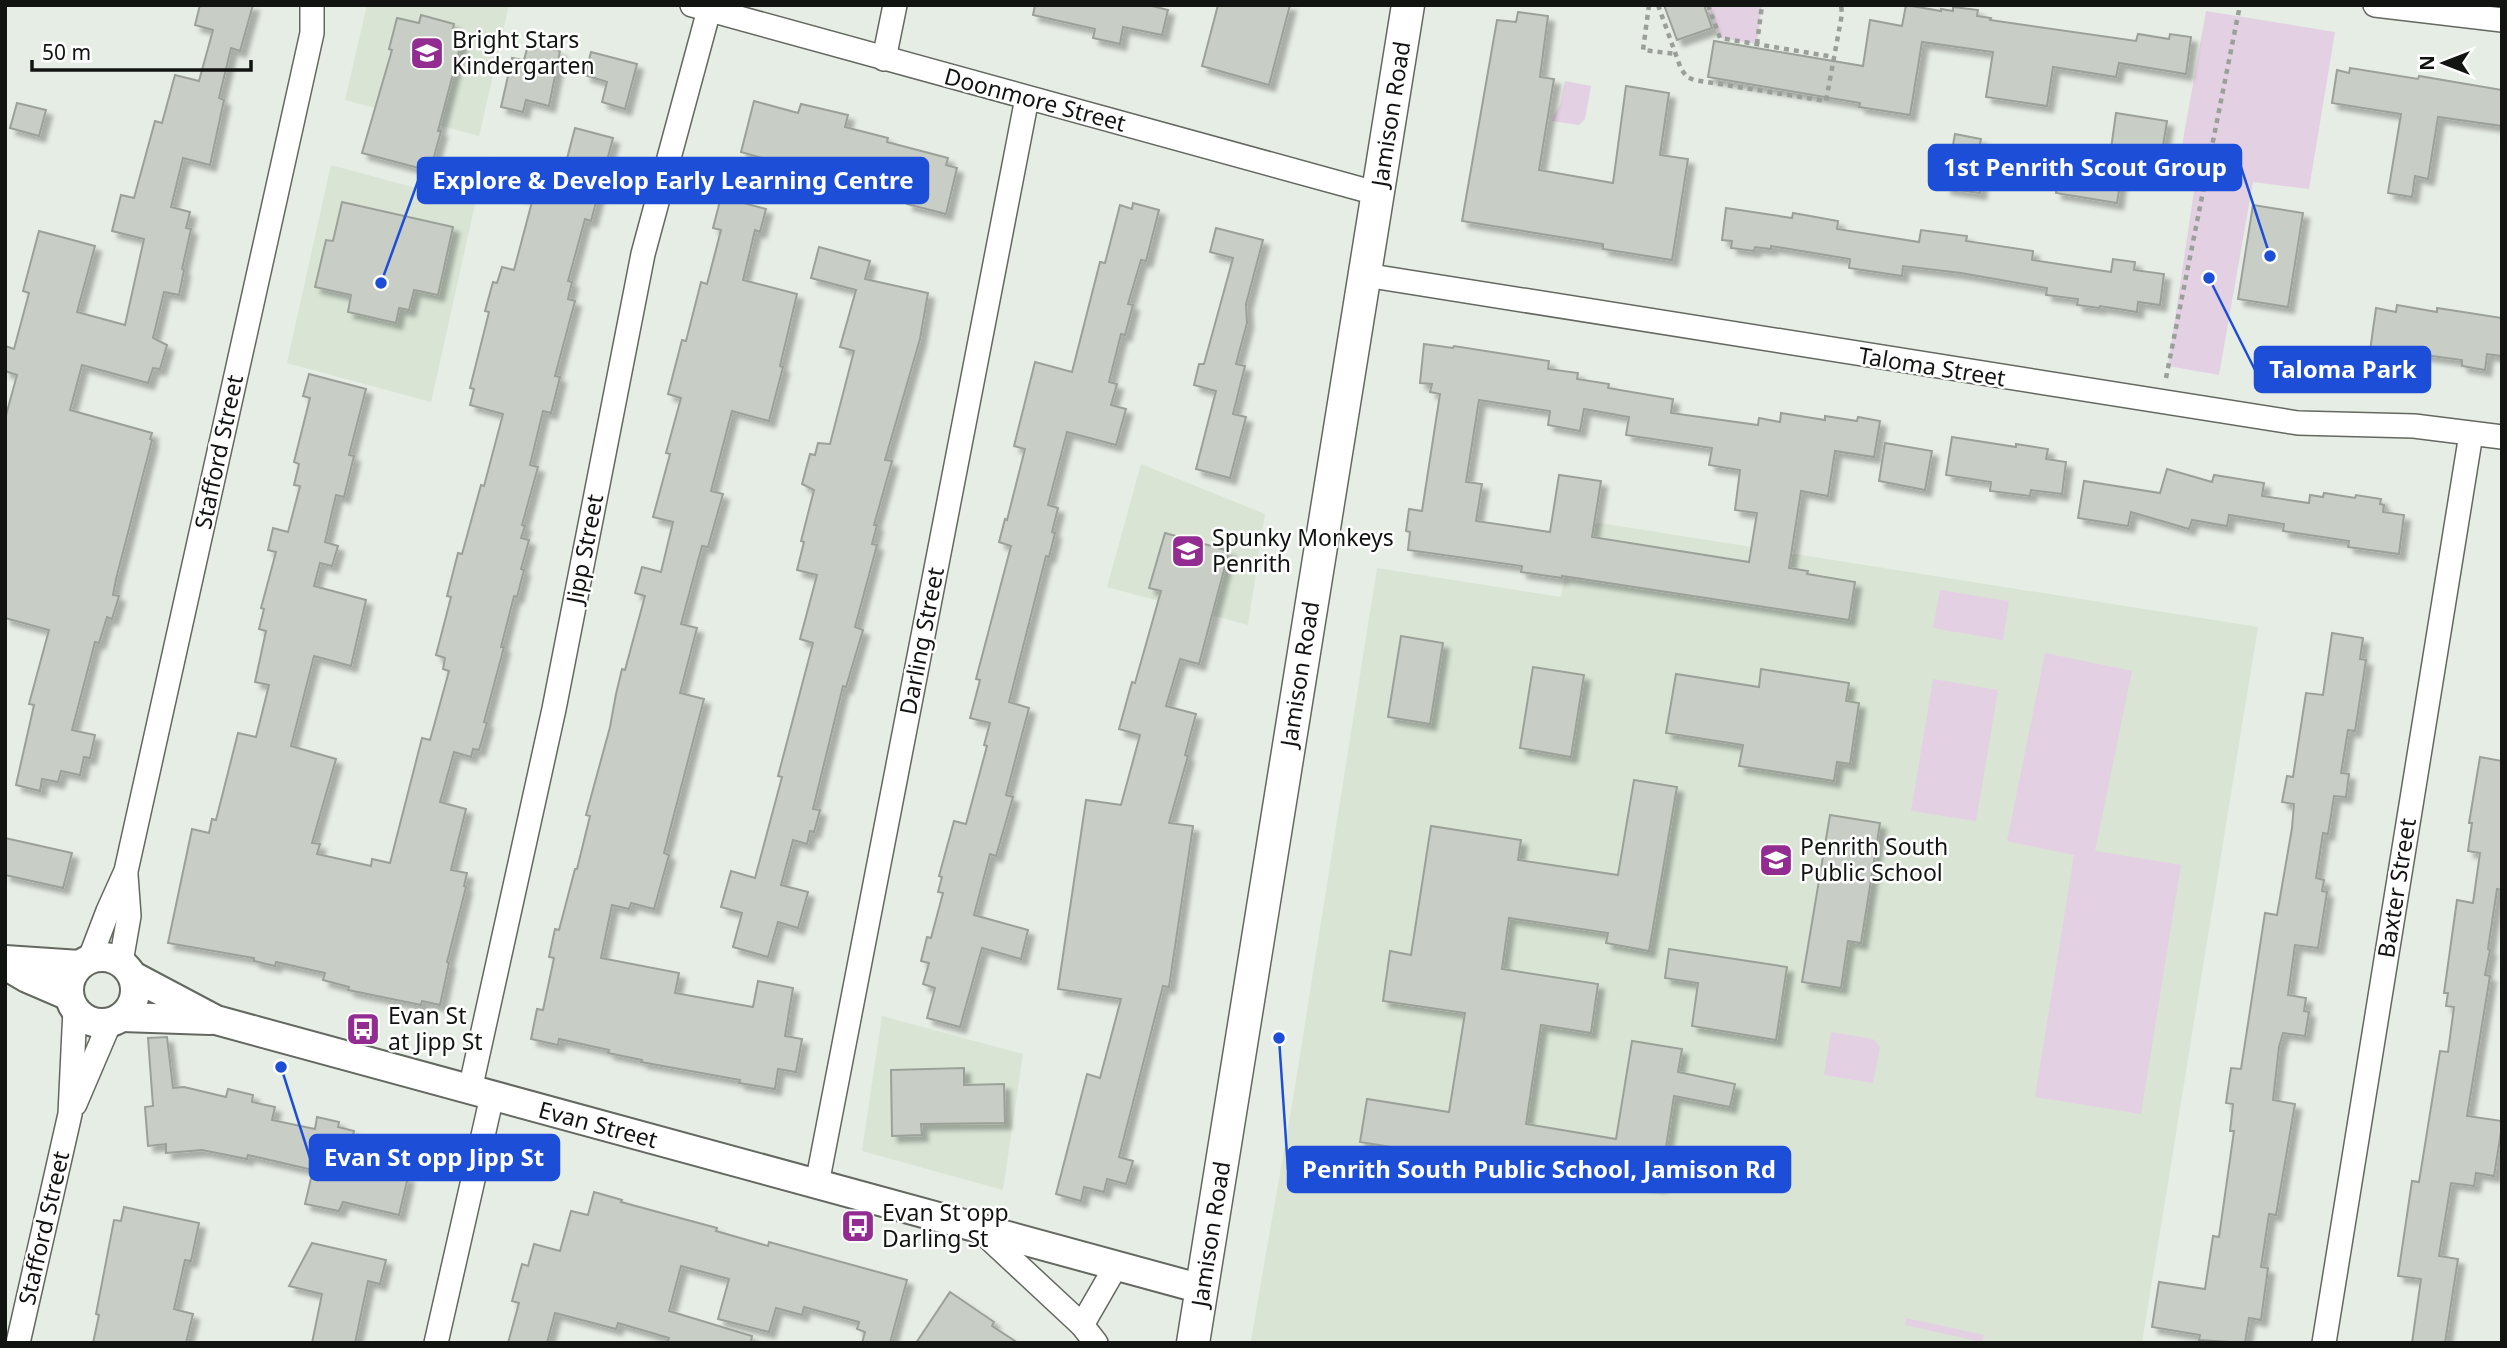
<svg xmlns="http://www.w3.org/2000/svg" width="2507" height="1348" font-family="'Noto Sans',sans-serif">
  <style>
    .built { fill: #d9e4d5 }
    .green { fill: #e3d0e2 }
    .building { fill: #c8cec6; stroke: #9ba199; stroke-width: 2; fill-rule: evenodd; filter: url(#shadow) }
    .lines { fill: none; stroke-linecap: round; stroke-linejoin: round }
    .minor-casing { stroke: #636860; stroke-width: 26 }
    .tertiary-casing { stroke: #636860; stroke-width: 32 }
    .secondary-casing { stroke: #636860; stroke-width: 35 }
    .path { stroke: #9aa099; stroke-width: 4.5; stroke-dasharray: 5 5; stroke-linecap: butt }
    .minor { stroke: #fff; stroke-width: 23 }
    .tertiary { stroke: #fff; stroke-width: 28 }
    .secondary { stroke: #fff; stroke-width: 32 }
    .labels { text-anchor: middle; stroke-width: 5; stroke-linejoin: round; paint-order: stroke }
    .poi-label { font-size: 23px; fill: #121412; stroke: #fff; text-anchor: start }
    .street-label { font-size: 23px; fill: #121412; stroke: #fff }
    .leader { fill: none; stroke: #1d4ed8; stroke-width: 2.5 }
    .callout-dot { fill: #1d4ed8; stroke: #fff; stroke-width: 2.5 }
    .callout { fill: #1d4ed8; stroke: #1d4ed8; stroke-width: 2.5 }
    .callout-label { font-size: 24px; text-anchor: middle; font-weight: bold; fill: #fff }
  </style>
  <defs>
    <filter id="shadow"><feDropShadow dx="6" dy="6" stdDeviation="2" flood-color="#0004"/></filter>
  </defs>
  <rect width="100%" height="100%" fill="#e6ede4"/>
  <!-- built -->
  <g class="built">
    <path d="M367 5H509L479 136 345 100Z"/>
    <path d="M331 165 475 204 431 402 287 363Z"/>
    <path d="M1141 464 1265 514 1248 625 1107 587Z"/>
    <path d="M1574 519 2258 627 2142 1343H1254L1251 1340 1294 1093 1377 568 1561 597Z"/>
    <path d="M882 1016 1023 1054 1003 1190 862 1151Z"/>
  </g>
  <!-- green -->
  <g class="green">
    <path d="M1708 5H1762L1757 44 1720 38Z"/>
    <path d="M2206 11 2335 32 2309 189 2253 182 2219 375 2168 366 2197 171 2178 168Z"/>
    <path d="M1565 81 1591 86 1585 119 1579 125 1552 121 1553 116 1560 105Z"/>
    <path d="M1940 590 2009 601 2003 640 1933 628Z"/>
    <path d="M2045 653 2132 671 2095 851 2181 865 2141 1114 2035 1097 2074 855 2007 841Z"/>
    <path d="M1933 679 1998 690 1976 821 1911 811Z"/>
    <path d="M1831 1032 1873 1039 1880 1047 1873 1083 1824 1075Z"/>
    <path d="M1906 1318 1984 1335 1982 1342 1905 1325Z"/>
  </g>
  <!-- building -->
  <g class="building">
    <path d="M200 5H253L240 51 231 48 219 98 224 100 210 165 183 158 171 207 190 212 186 228 191 229 182 269 184 270 179 295 164 292 153 338 167 345 160 369 153 368 148 383 82 365 70 410 152 433 150 439 152 440 116 579 113 595 119 596 112 619 107 617 99 643 95 642 72 730 95 735 90 758 84 757 80 775 61 771 58 782 42 779 40 791 16 785 34 705 29 704 49 630 5 618V419L17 375 5 371V346L14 349 29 293 23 291 39 231 95 246 77 312 125 325 144 239 112 231 121 195 134 198 155 121 162 123 175 75 199 81 213 30 195 25Z"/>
    <path d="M1035 5H1148L1168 10 1162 35 1123 27 1120 44 1093 38 1095 29 1033 15Z"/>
    <path d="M1218 5H1290L1269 85 1202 66Z"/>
    <path d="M1664 5H1704L1712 28 1677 40Z"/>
    <path d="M1906 5 1941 11V9L1953 11V7L1978 10 1977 16 1991 18 1990 20 2136 41 2138 34 2169 39 2170 34 2191 37 2186 74 2119 63 2116 77 2053 67 2047 106 1986 97 1993 52 1922 42 1910 115 1859 107 1860 103 1708 77 1714 41 1863 66 1870 20 1902 26Z"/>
    <path d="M1518 12 1548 16 1540 77 1554 79 1539 170 1613 183 1626 86 1669 93 1660 155 1688 159 1672 260 1603 249V244L1462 221 1497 20 1516 22Z"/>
    <path d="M421 15 454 24 453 29 464 32 438 131H441L430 171 362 153 392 50 389 49 397 18 419 23Z"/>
    <path d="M528 45 560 51 549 106 526 100 523 112 501 107 512 58 524 60Z"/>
    <path d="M591 52 637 64 625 109 602 102 607 82 585 75Z"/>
    <path d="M2350 68 2418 79 2419 76 2502 90V126L2438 117 2428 179 2415 176 2412 197 2388 193 2401 114 2332 103 2337 70 2349 73Z"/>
    <path d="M754 101 798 113 801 104 848 115 845 127 888 138 887 142 948 158 946 165 957 168 946 214 907 204 912 183 835 162 829 184 782 171 784 164 741 152Z"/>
    <path d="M17 103 46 110 39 136 10 128Z"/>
    <path d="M2116 113 2167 121 2162 152 2146 150 2145 154 2111 149Z"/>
    <path d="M575 128 613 138 591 221 585 219 568 281 572 282 568 299 575 301 555 376 560 377 551 413 543 411 530 465 538 467 522 525 525 526 521 538 529 540 521 569 524 570 517 597 514 596 501 647H504L484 722 487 723 479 750 473 749 471 757 454 752 440 802 466 809 451 870 467 873 464 886 466 887 447 962 449 963 440 1005 422 1001 421 1005 348 990 349 987 323 980 325 973 276 962 275 966 254 961V958L168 943 192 829 209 833 212 819 216 820 238 733 256 737 269 685 255 682 266 631 259 629 264 609 261 608 276 552 268 550 273 528 288 532 300 486 294 485 299 464 294 462 310 398 303 396 309 374 366 389 349 455 354 456 344 497 336 495 325 542 338 546 332 566 320 563 314 586 366 600 351 666 314 656 291 746 336 759 312 843 320 844 317 854 371 866 372 859 390 863 422 738 430 740 449 671 443 669 445 658 436 655 451 597 447 596 458 553 462 554 481 485 484 486 503 414 470 405 474 389 470 388 489 312 485 311 493 282 497 283 502 267 514 270 533 198 485 188 491 158 563 174Z"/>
    <path d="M1955 134 1981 139 1975 168 1983 169 1980 193 1945 188Z"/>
    <path d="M2060 161 2122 171 2117 203 2056 193Z"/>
    <path d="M721 197 766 209 760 232 755 230 743 280 797 294 780 366 783 367 769 421 732 411 711 491 723 494 708 547 702 546 681 624 697 628 680 693 704 699 664 853 669 855 654 909 631 903 629 909 612 905 601 958 679 973 675 993 753 1007 758 981 793 988 785 1036 802 1039 796 1072 778 1069 775 1089 739 1083 740 1080 641 1062 642 1060 608 1053 609 1050 559 1039 558 1045 531 1039 537 1009 543 1010 554 958 549 957 555 929 559 930 575 869H577L590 816 586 815 610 727 616 694 622 669 625 670 645 596 635 593 642 567 661 572 673 522 653 517 670 454 666 453 681 398 668 394 682 340 686 341 701 282 707 284 721 230 713 228Z"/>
    <path d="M342 202 453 227 438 295 414 290 409 310 399 308 396 323 348 312 351 295 315 287 326 240 333 241Z"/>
    <path d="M1133 203 1159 210 1146 261 1141 260 1128 304 1133 305 1125 335 1121 334 1109 382 1117 384 1111 405 1126 409 1116 445 1067 432 1048 505 1058 508 1052 532 1055 533 1049 557 1046 556 1009 702 1029 708 1006 795 1013 797 996 856 990 854 974 915 1028 930 1021 959 982 948 960 1027 927 1018 935 988 923 984 929 963 921 961 927 937 931 938 943 893 938 892 942 877 939 876 954 821 966 824 987 746 984 745 990 723 970 718 980 680 976 679 1011 546 999 542 1005 519 1007 520 1025 449 1014 446 1035 362 1072 372 1100 262 1105 263 1120 205 1132 209Z"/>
    <path d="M2253 205 2303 213 2288 307 2238 299Z"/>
    <path d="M1726 208 1792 218 1793 213 1838 221 1837 229 1919 242 1921 230 1967 236 1966 241 2033 251 2032 260 2111 272 2113 259 2135 262 2134 270 2164 274 2160 305 2138 302 2137 312 2100 306 2099 308 2077 305 2078 299 2046 295 2047 288 1961 273 1903 266 1902 276 1849 268 1850 259 1771 246V249L1755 247 1754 251 1731 248 1732 241 1722 240Z"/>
    <path d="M1216 228 1263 240 1246 304 1247 323 1236 364 1245 366 1233 414 1246 417 1230 478 1196 469 1216 391 1194 385 1199 364H1204L1233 258 1210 252Z"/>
    <path d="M819 247 870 261 865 279 928 293 920 339 885 460 892 461 874 525H877L872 544 877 545 855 627 863 630 846 687 843 686 813 809 820 810 814 832 810 831 807 844 793 840 781 885 808 892 798 928 778 922 768 957 733 947 742 913 721 907 731 871 755 878 782 777 778 776 813 643 800 639 817 575 797 570 804 542 801 541 814 490 802 484 810 454 815 455 818 443 830 444 854 351 840 347 856 290 811 278Z"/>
    <path d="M2397 305 2437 312V308L2502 318V356L2487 354 2485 370 2462 366V360L2418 354 2397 353V356L2370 351 2376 308 2396 312Z"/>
    <path d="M1424 344 1453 348 1454 346 1549 361 1548 369 1578 373 1577 379 1609 384 1608 388 1673 399 1671 413 1758 425 1759 418 1780 422 1781 413 1825 420V416L1857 421 1858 417 1880 421 1874 457 1835 451 1828 496 1801 491 1789 568 1808 571 1807 574 1855 582 1849 620 1562 576V578L1521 572 1522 566 1408 550 1410 532 1406 531 1409 509 1422 511 1440 394 1430 392 1432 384 1420 383ZM1479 400 1550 411 1548 425 1580 431 1584 409 1629 417 1626 435 1712 448 1709 465 1740 470 1735 510 1757 513 1749 562 1592 537 1601 481 1559 475 1550 532 1476 521 1482 484 1466 482Z"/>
    <path d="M1952 437 2016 447V444L2048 449 2046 459 2066 462 2062 494 2031 490 2030 496 1990 491 1991 482 1946 475Z"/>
    <path d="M1885 443 1932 451 1925 490 1879 481Z"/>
    <path d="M2167 469 2212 482 2214 475 2264 483 2262 496 2309 503 2310 495 2323 497 2324 493 2355 498 2356 495 2381 499 2380 504 2384 505 2383 512 2404 515 2399 554 2348 547 2349 541 2283 531 2284 524 2229 515 2227 526 2192 520 2189 529 2131 512 2128 526 2078 518 2084 481 2160 493Z"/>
    <path d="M1165 533 1229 551 1199 664 1180 659 1166 706 1196 714 1185 755 1188 756 1169 823 1193 826 1169 987 1163 986 1119 1157 1133 1161 1126 1184 1107 1179 1104 1192 1084 1187 1081 1201 1056 1194 1087 1074 1100 1078 1121 999 1058 989 1086 800 1121 805 1140 735 1119 729 1132 682 1135 683 1161 591 1149 588Z"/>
    <path d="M2332 633 2363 638 2360 659 2366 660 2355 731 2348 730 2341 773 2349 774 2346 797 2334 796 2328 834 2323 833 2316 878 2324 880 2322 891 2327 892 2318 948 2295 945 2288 995 2306 998 2304 1011 2309 1012 2305 1036 2283 1033 2279 1047 2273 1100 2295 1104 2276 1215 2269 1214 2261 1267 2268 1268 2261 1320 2249 1318 2245 1343 2199 1340 2200 1335 2152 1327 2159 1282 2205 1289 2213 1236 2219 1237 2234 1131H2230L2233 1104 2226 1103 2231 1068 2241 1069 2265 913 2277 915 2292 828 2294 804 2282 802 2287 776 2293 777 2306 693 2323 695Z"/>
    <path d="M1401 636 1443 643 1430 724 1388 717Z"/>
    <path d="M1533 667 1584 675 1571 757 1520 748Z"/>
    <path d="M1761 669 1849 683 1846 701 1859 703 1850 764 1837 762 1834 781 1739 766 1743 745 1666 733 1676 674 1759 687Z"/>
    <path d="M2480 757 2502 761V890L2497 889 2488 949 2490 950 2485 975 2490 976 2467 1116 2502 1121V1126L2494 1176 2476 1173 2474 1186 2451 1183 2439 1256 2458 1259 2445 1343H2412L2421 1279 2398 1276 2412 1181 2419 1182 2440 1051 2448 1052 2454 1007 2446 1006 2448 993H2444L2457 900 2473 903 2480 853 2468 851 2472 823H2469Z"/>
    <path d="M1634 780 1677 787 1649 951 1606 943 1608 933 1509 918 1502 969 1598 984 1591 1033 1541 1025 1526 1124 1616 1139 1632 1041 1682 1049 1678 1072 1735 1084 1730 1107 1674 1096 1660 1186 1578 1173V1177L1360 1142 1367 1099 1449 1112 1465 1013 1383 1001 1390 951 1411 955 1431 826 1521 840 1518 860 1618 875Z"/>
    <path d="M1830 815 1880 823 1861 943 1848 941 1841 988 1802 982Z"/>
    <path d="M5 838 72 853 63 888 5 875Z"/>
    <path d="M1669 949 1787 967 1776 1040 1692 1026 1698 983 1665 978Z"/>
    <path d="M167 1037 173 1088 184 1087 226 1097 228 1089 253 1095 252 1102 275 1107 272 1120 315 1129 317 1117 339 1122 338 1127 354 1131 352 1140 401 1151 396 1174 408 1177 399 1215 343 1202 339 1211 305 1204 313 1170 248 1155 247 1159 202 1150 166 1153V1144L148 1146 145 1107 153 1106 148 1038Z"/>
    <path d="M964 1068V1085L1004 1084 1005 1123 921 1124 922 1135 892 1136 891 1070Z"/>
    <path d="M594 1192 622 1200 621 1202 717 1228 716 1231 768 1246 769 1242 907 1280 890 1343H862L865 1332 857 1329 859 1322 804 1307 802 1315 776 1308 769 1332 718 1319 729 1279 681 1266 669 1311 752 1336 751 1343H667L669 1338 618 1323 616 1329 555 1313 547 1343H508L519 1303 512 1301 522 1264 528 1266 534 1244 560 1251 571 1211 588 1215Z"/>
    <path d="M124 1207 199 1223 191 1261 185 1260 174 1309 193 1314 186 1343H93L99 1315 96 1314 114 1220 121 1221Z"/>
    <path d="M312 1243 386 1260 380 1284 368 1281 355 1343H312L322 1294 289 1286Z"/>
    <path d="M950 1292 994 1322 992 1326 1018 1343H916Z"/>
  </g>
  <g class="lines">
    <!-- minor casing -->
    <g class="minor-casing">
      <g id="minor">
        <path d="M692 5 1379 194"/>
        <path d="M2375 5 2502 20"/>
        <path d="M884 59 895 5"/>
        <path d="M1365 275 2298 423 2414 426 2502 437"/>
        <path d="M90 958 108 911 126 871 312 33V5"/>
        <path d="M121 962 129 916 126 875"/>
        <path d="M470 1090 554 709 643 254 709 10"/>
        <path d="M75 1104 110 1022"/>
        <path d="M817 1184 1027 98"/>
        <path d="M980 1230 1082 1325 1096 1343"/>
        <path d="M1082 1325 1116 1266"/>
        <path d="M18 1343 70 1114 75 1009"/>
        <path d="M436 1343 492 1096"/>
        <path d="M2324 1343 2471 434"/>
      </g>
    </g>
    <!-- tertiary casing -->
    <g class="tertiary-casing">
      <g id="tertiary">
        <circle cx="102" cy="990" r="33"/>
        <path d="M5 960 80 965"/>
        <path d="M5 965 27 978 69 996"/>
        <path d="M133 976 216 1020 1202 1289"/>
        <path d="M122 1017 210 1020"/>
      </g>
    </g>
    <!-- secondary casing -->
    <g class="secondary-casing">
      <path id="secondary" d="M1193 1343 1408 5"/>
    </g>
    <!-- path -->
    <g class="path">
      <path d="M1649 5 1643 50 1676 54"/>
      <path d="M1658 5 1681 69 1687 77 1694 80 1826 101 1842 14 1841 5"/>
      <path d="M1708 5 1720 38 1834 57"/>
      <path d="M1757 44 1762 5"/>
      <path d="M2166 378 2240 5"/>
    </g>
    <!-- minor -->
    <use href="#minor" class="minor"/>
    <!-- tertiary -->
    <use href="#tertiary" class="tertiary"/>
    <!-- secondary -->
    <use href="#secondary" class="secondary"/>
  </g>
  <!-- icons -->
  <defs>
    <g id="school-square" transform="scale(1.75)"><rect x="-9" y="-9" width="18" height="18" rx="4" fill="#932c91" stroke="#fff"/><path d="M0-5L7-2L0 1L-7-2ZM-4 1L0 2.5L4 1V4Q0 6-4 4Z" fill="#fff"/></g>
    <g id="bus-square" transform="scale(1.75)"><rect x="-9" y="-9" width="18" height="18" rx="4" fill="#932c91" stroke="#fff"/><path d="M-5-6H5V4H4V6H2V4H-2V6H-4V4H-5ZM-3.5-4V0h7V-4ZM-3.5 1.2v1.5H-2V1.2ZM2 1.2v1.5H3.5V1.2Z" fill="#fff"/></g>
  </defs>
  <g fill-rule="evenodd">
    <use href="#school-square" x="427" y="53"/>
    <use href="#school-square" x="1188" y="551"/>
    <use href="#school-square" x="1776" y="860"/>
    <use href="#bus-square" x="363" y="1029"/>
    <use href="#bus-square" x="858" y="1226"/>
  </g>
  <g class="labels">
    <!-- poi labels -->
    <g class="poi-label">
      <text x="452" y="48">Bright Stars<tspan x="452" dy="26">Kindergarten</tspan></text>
      <text x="1212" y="546">Spunky Monkeys<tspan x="1212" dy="26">Penrith</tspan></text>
      <text x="1800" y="855">Penrith South<tspan x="1800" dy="26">Public School</tspan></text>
      <text x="388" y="1024">Evan St<tspan x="388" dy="26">at Jipp St</tspan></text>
      <text x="882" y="1221">Evan St opp<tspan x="882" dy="26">Darling St</tspan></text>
    </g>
    <!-- street labels -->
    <g class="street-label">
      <text transform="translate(1035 100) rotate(15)" y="8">Doonmore Street</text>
      <text transform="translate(1391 114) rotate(-81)" y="8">Jamison Road</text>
      <text transform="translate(1932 367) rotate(9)" y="8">Taloma Street</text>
      <text transform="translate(219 452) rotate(-78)" y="8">Stafford Street</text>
      <text transform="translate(585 549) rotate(-79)" y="8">Jipp Street</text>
      <text transform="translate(922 641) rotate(-79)" y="8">Darling Street</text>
      <text transform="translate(1300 674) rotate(-81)" y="8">Jamison Road</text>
      <text transform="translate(2397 888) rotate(-81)" y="8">Baxter Street</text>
      <text transform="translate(598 1125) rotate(15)" y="8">Evan Street</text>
      <text transform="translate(44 1228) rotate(-77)" y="8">Stafford Street</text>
      <text transform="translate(1211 1234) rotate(-81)" y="8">Jamison Road</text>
    </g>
  </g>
  <!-- callouts -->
  <path class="leader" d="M2270 256L2241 167M381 283L418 181M2209 278L2255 370M281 1067L310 1158M1279 1038L1288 1170"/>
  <g class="callout-dot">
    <circle cx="2270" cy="256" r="7"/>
    <circle cx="381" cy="283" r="7"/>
    <circle cx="2209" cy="278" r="7"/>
    <circle cx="281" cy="1067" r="7"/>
    <circle cx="1279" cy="1038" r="7"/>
  </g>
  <g class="callout">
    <rect x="1929" y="145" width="312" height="45" rx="7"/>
    <rect x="418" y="158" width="510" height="45" rx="7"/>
    <rect x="2255" y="347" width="175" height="45" rx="7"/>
    <rect x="310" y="1135" width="249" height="45" rx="7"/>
    <rect x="1288" y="1147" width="502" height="45" rx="7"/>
  </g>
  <g class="callout-label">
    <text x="2085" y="176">1st Penrith Scout Group</text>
    <text x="673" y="189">Explore &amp; Develop Early Learning Centre</text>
    <text x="2343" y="378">Taloma Park</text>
    <text x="434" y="1166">Evan St opp Jipp St</text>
    <text x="1539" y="1178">Penrith South Public School, Jamison Rd</text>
  </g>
  <!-- border -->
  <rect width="2507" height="1348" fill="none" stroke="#121412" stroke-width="14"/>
  <!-- north arrow -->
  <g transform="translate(2444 63) rotate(270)" stroke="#ffffff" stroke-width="5" paint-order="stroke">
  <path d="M0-5L12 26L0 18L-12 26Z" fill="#121412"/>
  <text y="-10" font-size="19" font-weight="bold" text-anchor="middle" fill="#121412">N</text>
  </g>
  <!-- scale -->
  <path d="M32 60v10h219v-10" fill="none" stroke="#121412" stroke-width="3.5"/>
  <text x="42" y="60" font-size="21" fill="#121412" stroke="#ffffff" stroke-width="5" paint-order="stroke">50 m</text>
</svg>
